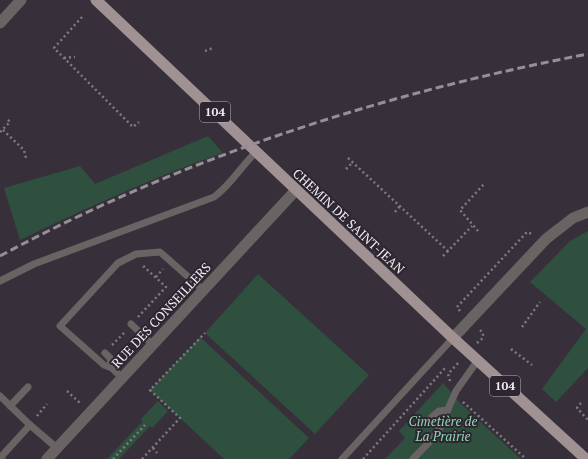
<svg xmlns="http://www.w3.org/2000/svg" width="588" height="459" font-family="'PT Serif',serif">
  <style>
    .green { fill: #2f4f3f }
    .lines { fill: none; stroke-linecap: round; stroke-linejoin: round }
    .path { stroke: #807a82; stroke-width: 2.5; stroke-dasharray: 2 3; stroke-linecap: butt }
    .service { stroke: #6a6363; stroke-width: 7 }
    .minor { stroke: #6a6363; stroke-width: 11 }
    .primary { stroke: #a09292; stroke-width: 11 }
    .rail { stroke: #958f97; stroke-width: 3; stroke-dasharray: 8 4; stroke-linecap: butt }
    .labels { text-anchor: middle; stroke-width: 4; stroke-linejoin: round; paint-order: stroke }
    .shield { fill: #2d2630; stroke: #b6b1b8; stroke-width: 1 }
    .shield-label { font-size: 12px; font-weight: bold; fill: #f1edf3 }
    .street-label { font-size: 13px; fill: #f1edf3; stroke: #2d2630 }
    .park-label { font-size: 13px; font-style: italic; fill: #8fd8b4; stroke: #2d2630 }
  </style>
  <rect width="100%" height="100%" fill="#37303a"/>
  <!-- green -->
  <g class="green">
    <path d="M208 136 223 153C153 177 87 208 20 240L4 188 80 166 95 184Z"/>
    <path d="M588 231V368L556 402 542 389 586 329 530 282 570 241Z"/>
    <path d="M258 274 369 375 315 434 205 333Z"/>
    <path d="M200 337 309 438 289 459H224L150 390Z"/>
    <path d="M443 383 460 403 521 459H385L405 438 399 431Z"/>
    <path d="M158 401 168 411 152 428 150 426 119 459H107L142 422 141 419Z"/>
  </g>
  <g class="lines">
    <!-- path -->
    <g class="path">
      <path d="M82 17 54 48 133 127 139 122"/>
      <path d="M205 51 213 48"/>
      <path d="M64 58 75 57"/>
      <path d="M3 130 24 150 26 158"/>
      <path d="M0 132 10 122 6 118"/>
      <path d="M348 158 448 251 472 226"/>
      <path d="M346 169 353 162"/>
      <path d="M395 212 400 206"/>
      <path d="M478 231 460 210 485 183"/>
      <path d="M443 256 448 251"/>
      <path d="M156 277 163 269"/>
      <path d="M460 311 457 307 527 232 532 234"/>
      <path d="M138 317 166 287 141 264"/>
      <path d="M522 327 540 302"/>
      <path d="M477 343 483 338V333L478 328"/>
      <path d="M112 345 124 333"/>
      <path d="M511 349 532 365"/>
      <path d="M450 381 448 374 460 361"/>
      <path d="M67 391 81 404"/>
      <path d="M463 402 526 459"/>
      <path d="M581 403 577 408 588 420"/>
      <path d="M37 416 47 404"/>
      <path d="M153 448 157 453"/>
      <path d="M113 459 145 425"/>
      <path d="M142 459 180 418 150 390 205 333"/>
      <path d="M363 459 446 367"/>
    </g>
    <!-- service -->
    <g class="service">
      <path d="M0 281 34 264 214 197C231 185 241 166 257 151"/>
      <path d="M131 324 153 345"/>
      <path d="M105 353 110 358 112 368"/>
      <path d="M122 378 112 368 104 365 60 326 118 263 136 254 160 252 203 290"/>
      <path d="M0 396 30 425"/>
      <path d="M10 406 28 387"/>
      <path d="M432 417 439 411 448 410"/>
      <path d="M2 459 0 458 30 425 57 448"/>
      <path d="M342 459 453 338"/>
      <path d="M413 459 437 434 456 391 478 360"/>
    </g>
    <!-- minor -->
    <g class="minor">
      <path d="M0 23 21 0"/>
      <path d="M453 338 546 239 573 218 588 212"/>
      <path d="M47 459 296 190"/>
    </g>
    <!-- primary -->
    <path class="primary" d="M96 0 453 338 586 459"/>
    <!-- rail -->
    <path class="rail" d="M0 256C184 157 384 93 588 54"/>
  </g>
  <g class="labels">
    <!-- shield labels -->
    <g class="shield">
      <rect x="200" y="102" width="30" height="20" rx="3"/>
      <rect x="490" y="376" width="30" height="20" rx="3"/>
    </g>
    <g class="shield-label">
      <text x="215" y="116">104</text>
      <text x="505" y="390">104</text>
    </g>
    <!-- street labels -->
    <g class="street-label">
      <text transform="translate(349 221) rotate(43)" y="5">CHEMIN DE SAINT-JEAN</text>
      <text transform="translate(161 315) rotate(-47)" y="5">RUE DES CONSEILLERS</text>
    </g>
    <!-- park labels -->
    <g class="park-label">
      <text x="443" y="426">Cimetière de<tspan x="443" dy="15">La Prairie</tspan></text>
    </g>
  </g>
</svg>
